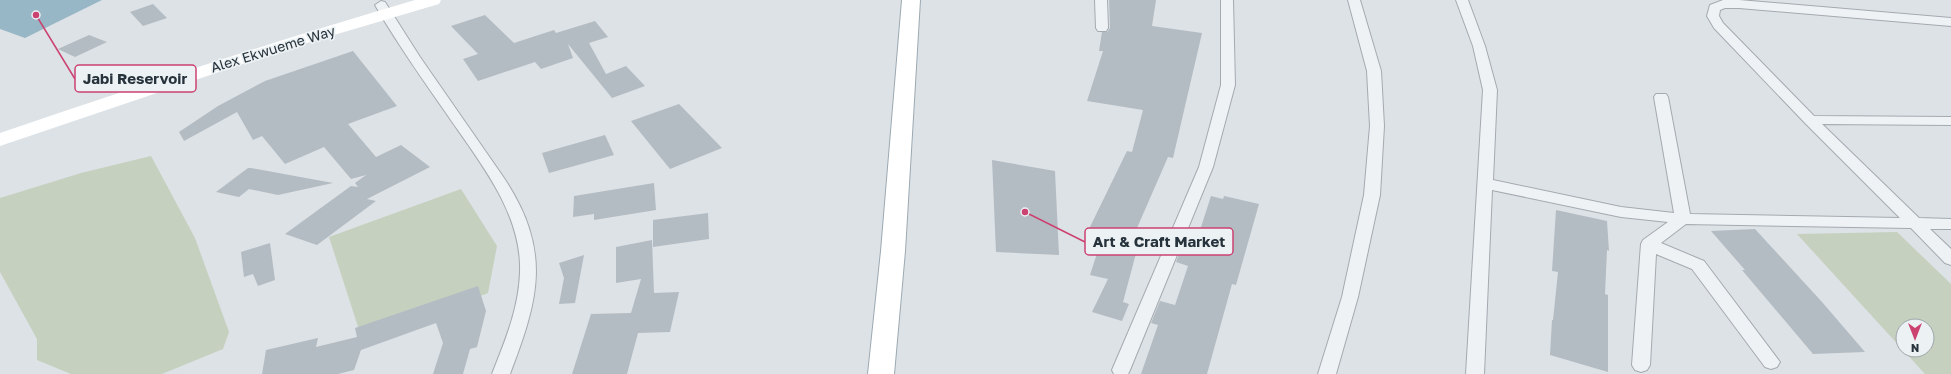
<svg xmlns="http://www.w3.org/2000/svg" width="1951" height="374" font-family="'Golos Text',sans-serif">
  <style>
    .green { fill: #c6d0be }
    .water { fill: #98b7c6 }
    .building { fill: #b4bcc3 }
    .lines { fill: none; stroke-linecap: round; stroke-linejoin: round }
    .street-casing { stroke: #a3aab0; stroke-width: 2 }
    .primary-casing { stroke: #9ca9b2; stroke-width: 2 }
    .street { fill: #eff2f5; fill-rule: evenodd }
    .secondary { fill: #fff; fill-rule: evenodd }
    .primary { fill: #fff; fill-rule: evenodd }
    .labels { text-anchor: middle; stroke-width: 3.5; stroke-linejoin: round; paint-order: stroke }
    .street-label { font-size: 14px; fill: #27333c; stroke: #ecf1f4 }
    .leader { fill: none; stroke: #cb4271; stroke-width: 1.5 }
    .callout-dot { fill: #cb4271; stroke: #ecf1f4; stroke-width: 1.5 }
    .callout { fill: #ecf1f4; stroke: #cb4271; stroke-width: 1.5 }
    .callout-label { font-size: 15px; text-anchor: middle; font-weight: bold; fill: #27333c }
  </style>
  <rect width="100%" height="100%" fill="#dde2e6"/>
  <!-- green -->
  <g class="green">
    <path d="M151 156 195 238 229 332 223 349 162 374H71L37 360V339L0 272V198L81 173Z"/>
    <path d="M461 189 497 246 488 293 363 342 329 237Z"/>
    <path d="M1897 232 1951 284V374H1925L1903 350H1927V326H1903V350L1797 234Z"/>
  </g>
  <!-- water -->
  <path class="water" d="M0 0H102L25 38 0 29Z"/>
  <!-- building -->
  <g class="building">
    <path d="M1109 0H1156L1152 26 1202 33 1173 158 1168 157 1130 244 1138 246 1123 302 1129 304 1122 321 1092 312 1108 279 1090 275 1103 235 1088 231 1127 151 1132 152 1143 110 1087 101 1103 51H1099L1102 32H1107L1110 28Z"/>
    <path d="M153 4 167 18 143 26 130 12Z"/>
    <path d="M485 15 514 43 554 30 556 33 595 21 608 37 589 43 606 74 626 66 645 86 612 98 568 44 573 58 541 69 535 62 478 81 463 59 478 54 451 26Z"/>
    <path d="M89 35 107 42 75 57 58 49Z"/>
    <path d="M353 51 397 106 348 124 376 157 401 145 430 167 367 199 376 201 317 245 285 234 351 186 358 187 355 183 366 175 351 179 324 147 285 164 262 136 253 140 237 112 184 141 179 132 218 106 265 81Z"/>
    <path d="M679 104 722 148 670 169 631 121Z"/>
    <path d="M605 135 614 155 549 173 542 153Z"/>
    <path d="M992 160 1055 171 1059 255 996 252Z"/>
    <path d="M248 168H251L333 183 278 195 249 189 239 197 216 192Z"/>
    <path d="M654 183 656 210 594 220V214L573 217 574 196Z"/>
    <path d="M1211 196 1223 199 1224 196 1259 204 1236 285 1232 284 1207 374H1141L1158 325 1151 323 1160 301 1175 305 1188 266 1176 262 1181 249 1193 252Z"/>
    <path d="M1556 210 1607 221 1609 251 1607 250 1605 294 1608 295V372L1550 355 1552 320H1553L1558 272 1552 271Z"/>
    <path d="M708 213 709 239 653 247V220Z"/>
    <path d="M1755 229 1822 302 1865 352 1813 354 1742 270H1745L1711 231Z"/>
    <path d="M652 240 654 293 679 292 670 332 638 333 627 374H572L591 314 631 313 641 279 616 283V247Z"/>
    <path d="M270 243 275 280 258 286 253 274 244 277 241 252Z"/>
    <path d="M584 255 575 303 559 304 564 278 559 263Z"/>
    <path d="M478 286 486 311 477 347 470 349 463 374H433L443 343 436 323 361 350 354 370 338 374H262L266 350 318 338 316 347 357 337 355 328Z"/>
  </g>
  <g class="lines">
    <!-- street casing -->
    <g class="street-casing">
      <g id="street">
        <path d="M1095 0H1107L1108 28 1106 31H1098L1096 28Z"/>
        <path d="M1221 0H1233L1235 85 1213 167 1130 370 1128 374H1114L1112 370 1199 167 1221 85Z"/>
        <path d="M1348 0H1360L1381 71 1384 126 1380 195 1358 297 1336 374H1318L1342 297 1364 195 1370 126 1367 71Z"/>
        <path d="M1456 0H1468L1485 46 1497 90 1493 180 1621 207 1674 213 1654 97 1656 94H1666L1668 97 1690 214 1900 218 1805 123 1714 28 1707 16 1710 5 1723 0H1739L1951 18V26L1739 8H1725L1720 10 1719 16 1723 23 1814 116 1951 117V125L1822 124 1919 218 1951 219V229H1930L1951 249V265L1945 263 1911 228 1686 224 1661 243 1704 261 1780 362 1777 367 1771 369 1765 367 1692 269 1656 254 1650 365 1647 370 1641 372 1635 370 1632 365 1641 244 1643 240 1668 222 1621 217 1492 190 1484 374H1466L1483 90 1473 46Z"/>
        <path d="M381 1 385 2 420 57 504 178C552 251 539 298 510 374H492C505 341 519 308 520 272 522 212 478 160 446 113 425 83 404 53 385 22L375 5Z"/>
      </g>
    </g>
    <!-- primary casing -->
    <g class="primary-casing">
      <path id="primary" d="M902 0H920L905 251 894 374H868L881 251Z"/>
    </g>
    <!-- street -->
    <use href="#street" class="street"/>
    <!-- secondary -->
    <path class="secondary" d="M415 0H441L439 4 290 48 0 146V133C138 86 275 41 415 0Z"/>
    <!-- primary -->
    <use href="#primary" class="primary"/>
  </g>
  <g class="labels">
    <!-- street labels -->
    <g class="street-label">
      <text transform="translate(273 49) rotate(-17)" y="5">Alex Ekwueme Way</text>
    </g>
  </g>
  <!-- callouts -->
  <path class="leader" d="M36 15L75 79M1025 212L1085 242"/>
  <g class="callout-dot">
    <circle cx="36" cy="15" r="4"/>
    <circle cx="1025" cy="212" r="4"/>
  </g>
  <g class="callout">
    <rect x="75" y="65" width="121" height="27" rx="4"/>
    <rect x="1085" y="228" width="148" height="27" rx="4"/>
  </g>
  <g class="callout-label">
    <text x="135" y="84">Jabi Reservoir</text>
    <text x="1159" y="247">Art &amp; Craft Market</text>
  </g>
  <!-- north arrow -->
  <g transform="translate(1915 338) rotate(180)"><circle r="19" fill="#ecf1f4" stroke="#9da5aa"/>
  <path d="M0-3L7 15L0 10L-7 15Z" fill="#cb4271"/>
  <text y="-6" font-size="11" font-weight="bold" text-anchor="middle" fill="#27333c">N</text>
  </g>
</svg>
